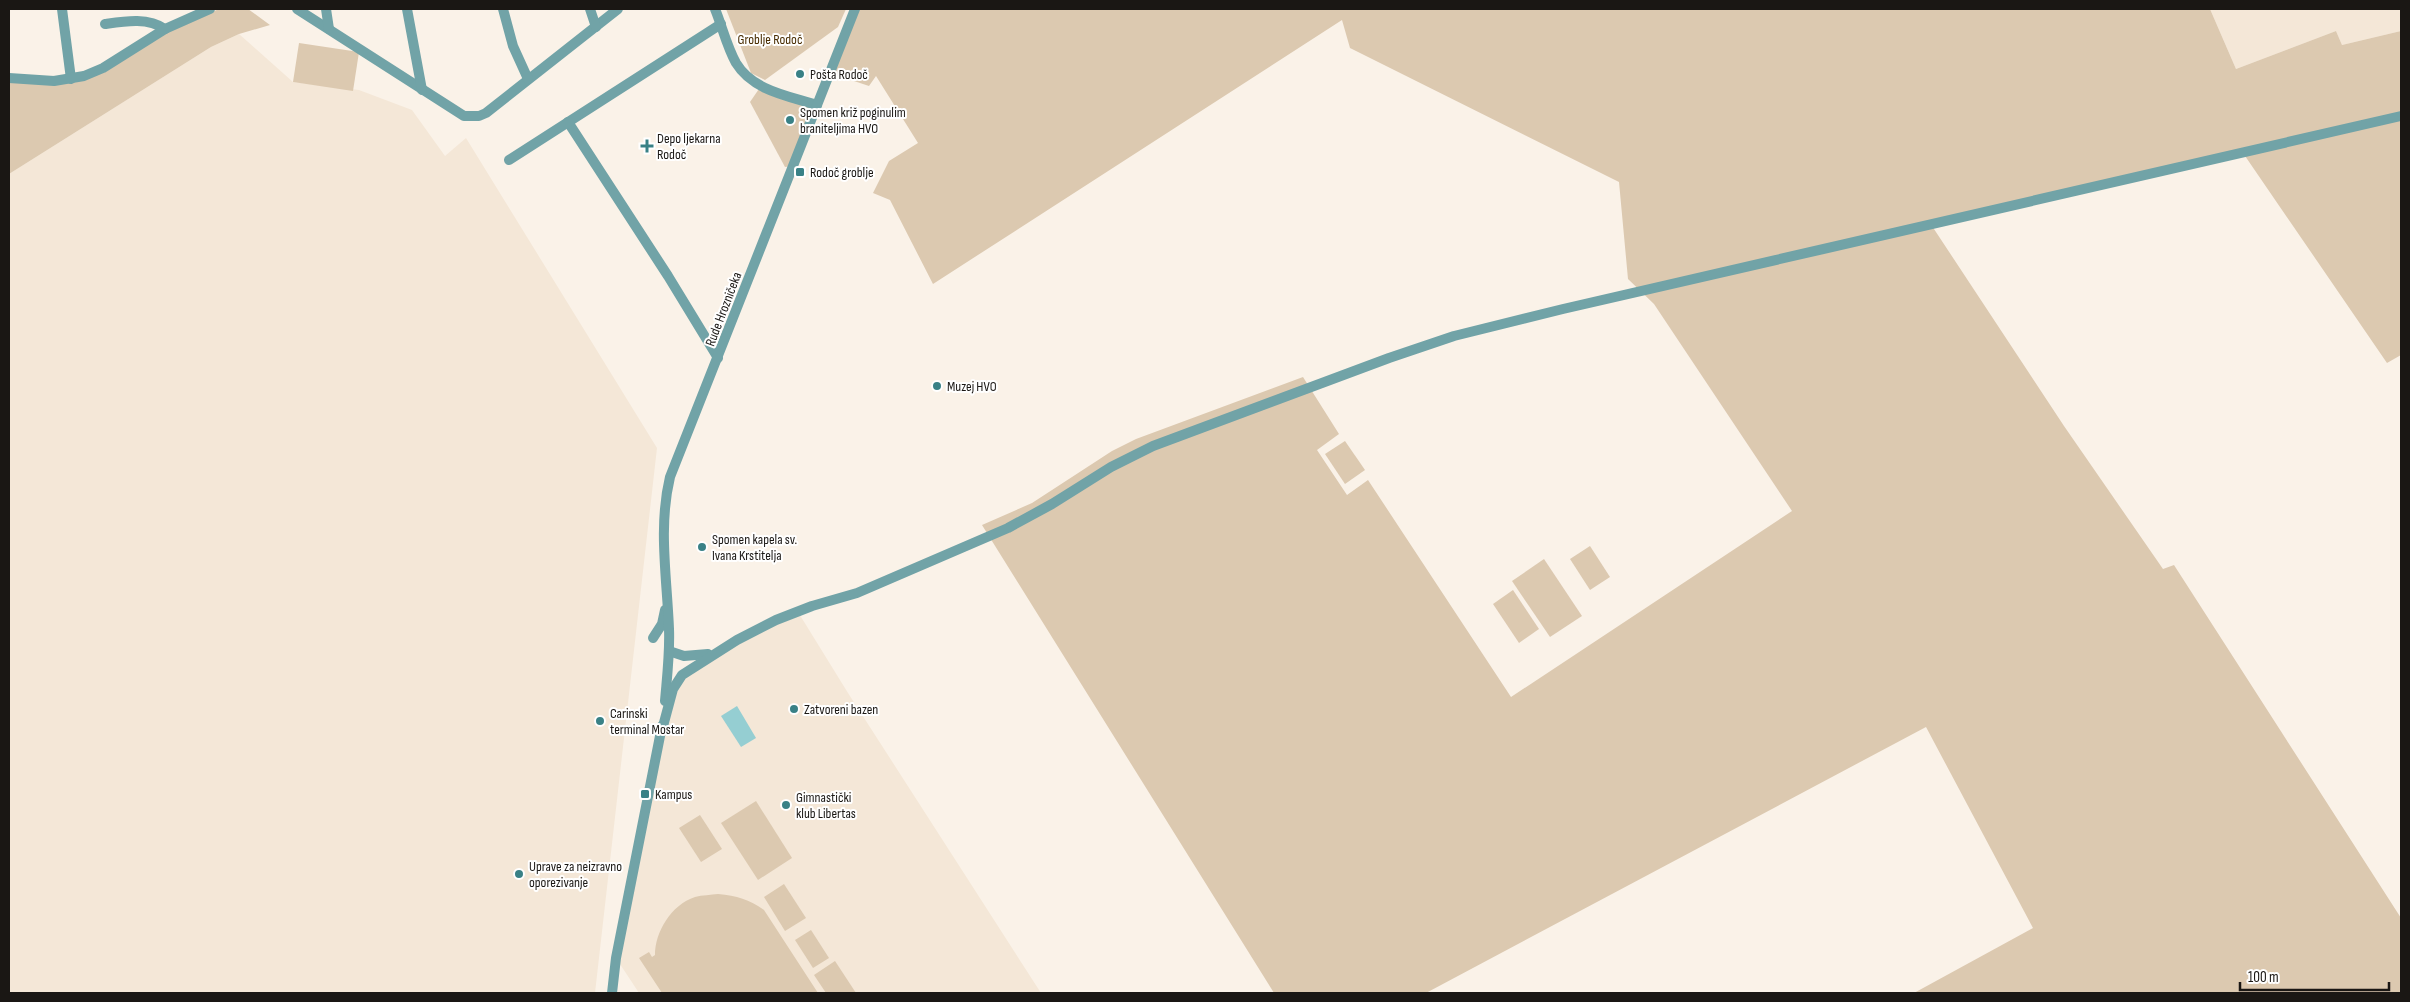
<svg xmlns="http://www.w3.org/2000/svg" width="2410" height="1002" font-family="'Sofia Sans Condensed',sans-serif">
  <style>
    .built { fill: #f4e7d7 }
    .green { fill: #dcc9b0 }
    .water { fill: #95ced2 }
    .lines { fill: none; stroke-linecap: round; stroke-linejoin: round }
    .minor { stroke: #71a3a7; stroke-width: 10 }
    .poi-dot { fill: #398186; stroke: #fff; stroke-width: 2 }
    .labels { text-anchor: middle; stroke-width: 4; stroke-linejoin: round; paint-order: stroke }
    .park-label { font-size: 14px; fill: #482c00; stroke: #fff }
    .poi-label { font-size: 14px; fill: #1a1714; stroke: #fff; text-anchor: start }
    .street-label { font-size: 14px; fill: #1a1714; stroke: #fff }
  </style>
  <rect width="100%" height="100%" fill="#faf2e8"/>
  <!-- built -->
  <g class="built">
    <path d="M2210 9H2401V31L2342 45 2336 31 2236 69Z"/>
    <path d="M239 34 293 82 359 90 412 110 445 156 466 138 657 448 595 993H9V174L211 47Z"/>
    <path d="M798 612 848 693 1041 993H639L616 958 661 737 682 675Z"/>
  </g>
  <!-- green -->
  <g class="green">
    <path d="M219 9H248L270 25 239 34 211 47 9 174V81L63 83 164 33Z"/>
    <path d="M726 9H846L838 27 765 80 751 73Z"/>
    <path d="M855 9H2210L2236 69 2336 31 2342 45 2401 31V355L2387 363 2243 153 1932 226 2064 426 2163 569 2174 565 2401 918V993H1914L2033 928 1926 727 1426 993H1274L982 525 1032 503 1112 451 1136 439 1303 377 1339 434 1317 450 1347 495 1368 480 1511 697 1792 511 1654 304 1628 279 1619 182 1350 48 1342 20 933 284 890 200 873 193 889 161 918 143 876 76 869 86 830 73Z"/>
    <path d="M299 43 359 52 353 91 293 82Z"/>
    <path d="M761 86 817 105 793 166 785 167 750 102Z"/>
    <path d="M1345 441 1365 470 1345 484 1325 454Z"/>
    <path d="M1590 546 1610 577 1590 590 1570 559Z"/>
    <path d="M1544 559 1582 616 1550 637 1512 581Z"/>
    <path d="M1513 590 1539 629 1519 643 1493 604Z"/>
    <path d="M756 801 792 858 758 880 721 823Z"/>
    <path d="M700 815 722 849 701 862 679 828Z"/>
    <path d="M784 884 806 918 785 931 764 897Z"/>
    <path d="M718 894C737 896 749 899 764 910L818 993H662L639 958 649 952 652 957 655 955C655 932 671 905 695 897 702 895 711 895 718 894Z"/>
    <path d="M811 930 829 958 813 968 795 940Z"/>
    <path d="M835 961 856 993H826L814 975Z"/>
  </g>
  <!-- water -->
  <path class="water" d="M737 706 756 738 741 747 721 716Z"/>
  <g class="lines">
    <!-- minor -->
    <g class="minor">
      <path d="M62 9 71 79"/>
      <path d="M297 9 464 116H479L486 113 618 9"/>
      <path d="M326 9 329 29"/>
      <path d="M407 9 422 90"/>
      <path d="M503 9 513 46 528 79"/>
      <path d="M590 9 596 27"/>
      <path d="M715 9C722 26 727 47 736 63 753 91 789 96 817 105"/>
      <path d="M105 24C125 21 148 17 165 29"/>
      <path d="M9 78 54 81 84 76 103 68 165 29 210 9"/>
      <path d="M568 122 668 276 718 358"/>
      <path d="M509 160 721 24"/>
      <path d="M653 638 662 624 665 610"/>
      <path d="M669 651 684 656 708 654"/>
      <path d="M665 701C667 677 670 653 669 629 667 578 658 527 670 477L855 9"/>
      <path d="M662 730 673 689 682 675 737 640 776 620 812 606 857 593 1008 528 1052 504 1111 467 1153 446 1389 358 1454 336 1563 309 2401 116"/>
      <path d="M612 993 616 958 662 726"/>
    </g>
  </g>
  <!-- markers -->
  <g class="poi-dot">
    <circle cx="800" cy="74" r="5"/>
    <circle cx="790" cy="120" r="5"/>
    <path d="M644.5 138.5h5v5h5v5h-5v5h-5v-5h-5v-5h5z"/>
    <rect x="795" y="167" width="10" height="10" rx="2.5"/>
    <circle cx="937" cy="386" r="5"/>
    <circle cx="702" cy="547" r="5"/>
    <circle cx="794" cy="709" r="5"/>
    <circle cx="600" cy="721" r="5"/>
    <rect x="640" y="789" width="10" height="10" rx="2.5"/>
    <circle cx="786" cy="805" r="5"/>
    <circle cx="519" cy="874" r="5"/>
  </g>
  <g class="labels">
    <!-- park labels -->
    <g class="park-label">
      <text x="770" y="44">Groblje Rodoč</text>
    </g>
    <!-- poi labels -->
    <g class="poi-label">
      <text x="810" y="79">Pošta Rodoč</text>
      <text x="800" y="117">Spomen križ poginulim<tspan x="800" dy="16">braniteljima HVO</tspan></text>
      <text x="657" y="143">Depo ljekarna<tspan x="657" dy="16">Rodoč</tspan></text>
      <text x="810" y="177">Rodoč groblje</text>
      <text x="947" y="391">Muzej HVO</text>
      <text x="712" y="544">Spomen kapela sv.<tspan x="712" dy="16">Ivana Krstitelja</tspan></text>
      <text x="804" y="714">Zatvoreni bazen</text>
      <text x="610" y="718">Carinski<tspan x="610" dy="16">terminal Mostar</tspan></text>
      <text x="655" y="799">Kampus</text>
      <text x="796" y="802">Gimnastički<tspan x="796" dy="16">klub Libertas</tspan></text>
      <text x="529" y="871">Uprave za neizravno<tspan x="529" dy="16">oporezivanje</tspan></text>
    </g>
    <!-- street labels -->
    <g class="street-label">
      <text transform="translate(723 309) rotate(-69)" y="5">Rude Hrozničeka</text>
    </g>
  </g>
  <!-- border -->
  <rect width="2410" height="1002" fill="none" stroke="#1a1714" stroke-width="20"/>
  <!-- scale -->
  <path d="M2240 982v8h149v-8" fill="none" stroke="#1a1714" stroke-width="2.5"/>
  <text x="2248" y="982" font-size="15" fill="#1a1714" stroke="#ffffff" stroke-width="4" paint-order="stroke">100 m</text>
</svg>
